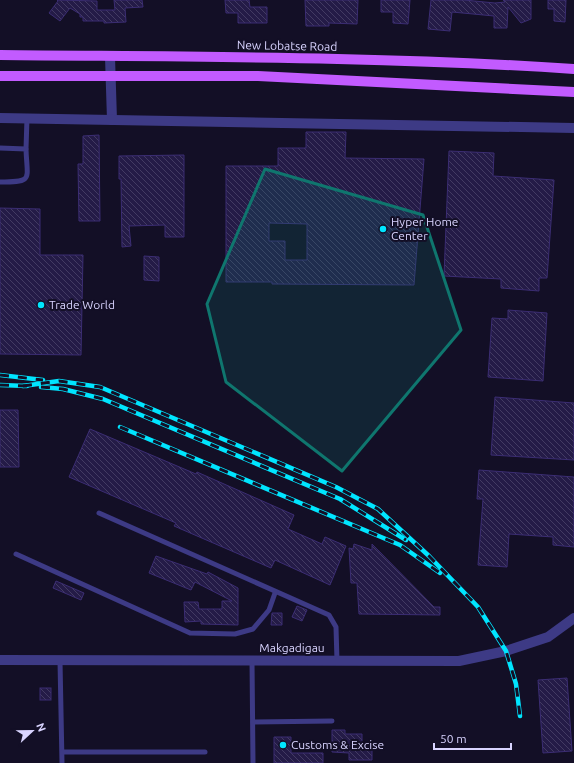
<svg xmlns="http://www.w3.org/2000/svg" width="574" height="763" font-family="Ubuntu,sans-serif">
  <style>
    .building { fill: url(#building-back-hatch); stroke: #3b2d73; fill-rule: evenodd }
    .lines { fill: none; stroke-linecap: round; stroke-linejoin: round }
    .service { stroke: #3d3a85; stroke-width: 5 }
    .minor { stroke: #3d3a85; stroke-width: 10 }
    .primary { stroke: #c25bff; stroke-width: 10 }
    .rail-casing { stroke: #00e5ff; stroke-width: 4.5 }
    .rail { stroke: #130f26; stroke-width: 3; stroke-dasharray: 9; stroke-linecap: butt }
    .marked { fill: #0f766e; fill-opacity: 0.2; stroke: #0f766e; stroke-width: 3; stroke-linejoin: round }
    .poi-dot { fill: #00e5ff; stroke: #130f26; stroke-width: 1.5 }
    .labels { text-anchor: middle; stroke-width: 4; stroke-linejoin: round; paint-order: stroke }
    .street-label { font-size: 12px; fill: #d9d4ff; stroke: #130f26 }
    .poi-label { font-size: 12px; fill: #d9d4ff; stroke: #130f26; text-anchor: start }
  </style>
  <defs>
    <pattern id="building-back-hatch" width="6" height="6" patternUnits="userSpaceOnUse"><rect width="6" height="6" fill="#241b47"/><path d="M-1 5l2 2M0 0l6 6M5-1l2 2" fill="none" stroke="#433b63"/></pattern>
  </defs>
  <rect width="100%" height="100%" fill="#130f26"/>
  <!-- building -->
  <g class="building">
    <path d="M57 0 97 1V10H115L114 0H142L143 7 125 8 126 22 104 23V21H83V17H80V14L70 8 60 21 49 13 58 1Z"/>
    <path d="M225 0H249L250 7H267V23H238V13H226Z"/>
    <path d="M305 0H358L357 24 329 23V26H306Z"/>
    <path d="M381 0H410L408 24 393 23V12H381Z"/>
    <path d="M431 0H464L495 3 505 2 503 0H531V19L521 23 508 7 507 28H494V16L452 12 450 31 428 29Z"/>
    <path d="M548 0H566L565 22 554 21V9H548Z"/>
    <path d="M306 132H346L345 158 424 159 414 285 272 284V282H226V166H278V148H306ZM269 223 307 224V260H285V241H269Z"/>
    <path d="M99 135 100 221H79L78 164H83V136Z"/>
    <path d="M449 151 494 153 493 176 554 180 547 278H539V291L501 288V279L444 276Z"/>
    <path d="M184 155V237H165V225L129 226 131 246 122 247 121 179H119V156Z"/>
    <path d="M0 208 40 209V255H83L81 355 0 354Z"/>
    <path d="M144 256 159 257V281L144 280Z"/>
    <path d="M508 310 547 313 543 381 488 377 492 318 508 319Z"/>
    <path d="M495 397 574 403V460L491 455Z"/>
    <path d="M0 410H18L19 467H0Z"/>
    <path d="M90 429 196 474 197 472 294 515 288 529 322 544 325 537 346 546 330 585 275 560 271 568 174 526 176 523 69 477Z"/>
    <path d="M479 470 574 477V547L553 545V537L509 534 507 567 478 565 483 499H477Z"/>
    <path d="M354 544 372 550V544L434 607H440V615L359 614 357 583H351L349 548 353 549Z"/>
    <path d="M156 556 207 574 208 572 238 588V625L201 624V621L185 622 184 602H198L199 609H222V601H232L195 582 191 590 149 573Z"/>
    <path d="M56 581 84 593 81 600 53 588Z"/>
    <path d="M297 606 307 610 302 621 292 617Z"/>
    <path d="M272 613H282V625H271Z"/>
    <path d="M567 678 572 751 543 753 538 680Z"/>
    <rect x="40" y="688" width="11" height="12"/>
    <path d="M332 730H345V734H362V747H372V760H349V753L332 752Z"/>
    <path d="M274 737H291V753H323V763H274Z"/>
  </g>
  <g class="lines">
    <!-- service -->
    <g class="service">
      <path d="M0 148 26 149C27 180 34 182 0 182"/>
      <path d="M26 149 27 118"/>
      <path d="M99 513 329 615 336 627 337 661"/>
      <path d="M16 554 190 633 235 634 253 629 269 610 275 593"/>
      <path d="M60 661 62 763"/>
      <path d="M252 661 253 763"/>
      <path d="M253 722 332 721"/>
      <path d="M63 752H205"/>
    </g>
    <!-- minor -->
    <g class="minor">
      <path d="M110 57 112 120"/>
      <path d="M0 118 574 128"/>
      <path d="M0 660 459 661 506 651 548 637 574 618"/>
    </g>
    <!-- primary -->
    <g class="primary">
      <path d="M0 55C191 57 383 56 574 69"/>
      <path d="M0 76H258L574 92"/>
    </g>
    <!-- rail casing -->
    <g class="rail-casing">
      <g id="rail">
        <path d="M0 375 43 380"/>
        <path d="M0 385 27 386"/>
        <path d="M23 386 59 381 100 387 336 487 378 509 429 556 478 607 506 651 516 684 520 716"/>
        <path d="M41 387 63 389 103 399 340 499 406 540"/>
        <path d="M120 427 400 545 440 573"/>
      </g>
    </g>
    <!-- rail -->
    <use href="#rail" class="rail"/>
  </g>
  <!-- marked area -->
  <path class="marked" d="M265 169 423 215 461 330 342 471 226 382 207 304Z"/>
  <!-- markers -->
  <g class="poi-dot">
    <circle cx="383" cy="229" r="4"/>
    <circle cx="41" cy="305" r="4"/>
    <circle cx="283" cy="745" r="4"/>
  </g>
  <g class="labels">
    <!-- street labels -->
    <g class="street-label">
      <text transform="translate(287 46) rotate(1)" y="4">New Lobatse Road</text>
      <text x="292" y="652">Makgadigau</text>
    </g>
    <!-- poi labels -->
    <g class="poi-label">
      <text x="391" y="226">Hyper Home<tspan x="391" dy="14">Center</tspan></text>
      <text x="49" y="309">Trade World</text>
      <text x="291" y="749">Customs &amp; Excise</text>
    </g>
  </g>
  <!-- north arrow -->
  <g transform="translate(32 731) rotate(68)" stroke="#130f26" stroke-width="3" paint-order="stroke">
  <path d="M0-3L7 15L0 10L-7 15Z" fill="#d9d4ff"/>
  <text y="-6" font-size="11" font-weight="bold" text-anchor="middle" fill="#d9d4ff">N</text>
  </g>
  <!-- scale -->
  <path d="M434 743v6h77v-6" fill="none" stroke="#d9d4ff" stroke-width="2"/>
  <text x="440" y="743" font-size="12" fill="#d9d4ff" stroke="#130f26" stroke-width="3" paint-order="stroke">50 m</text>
</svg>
